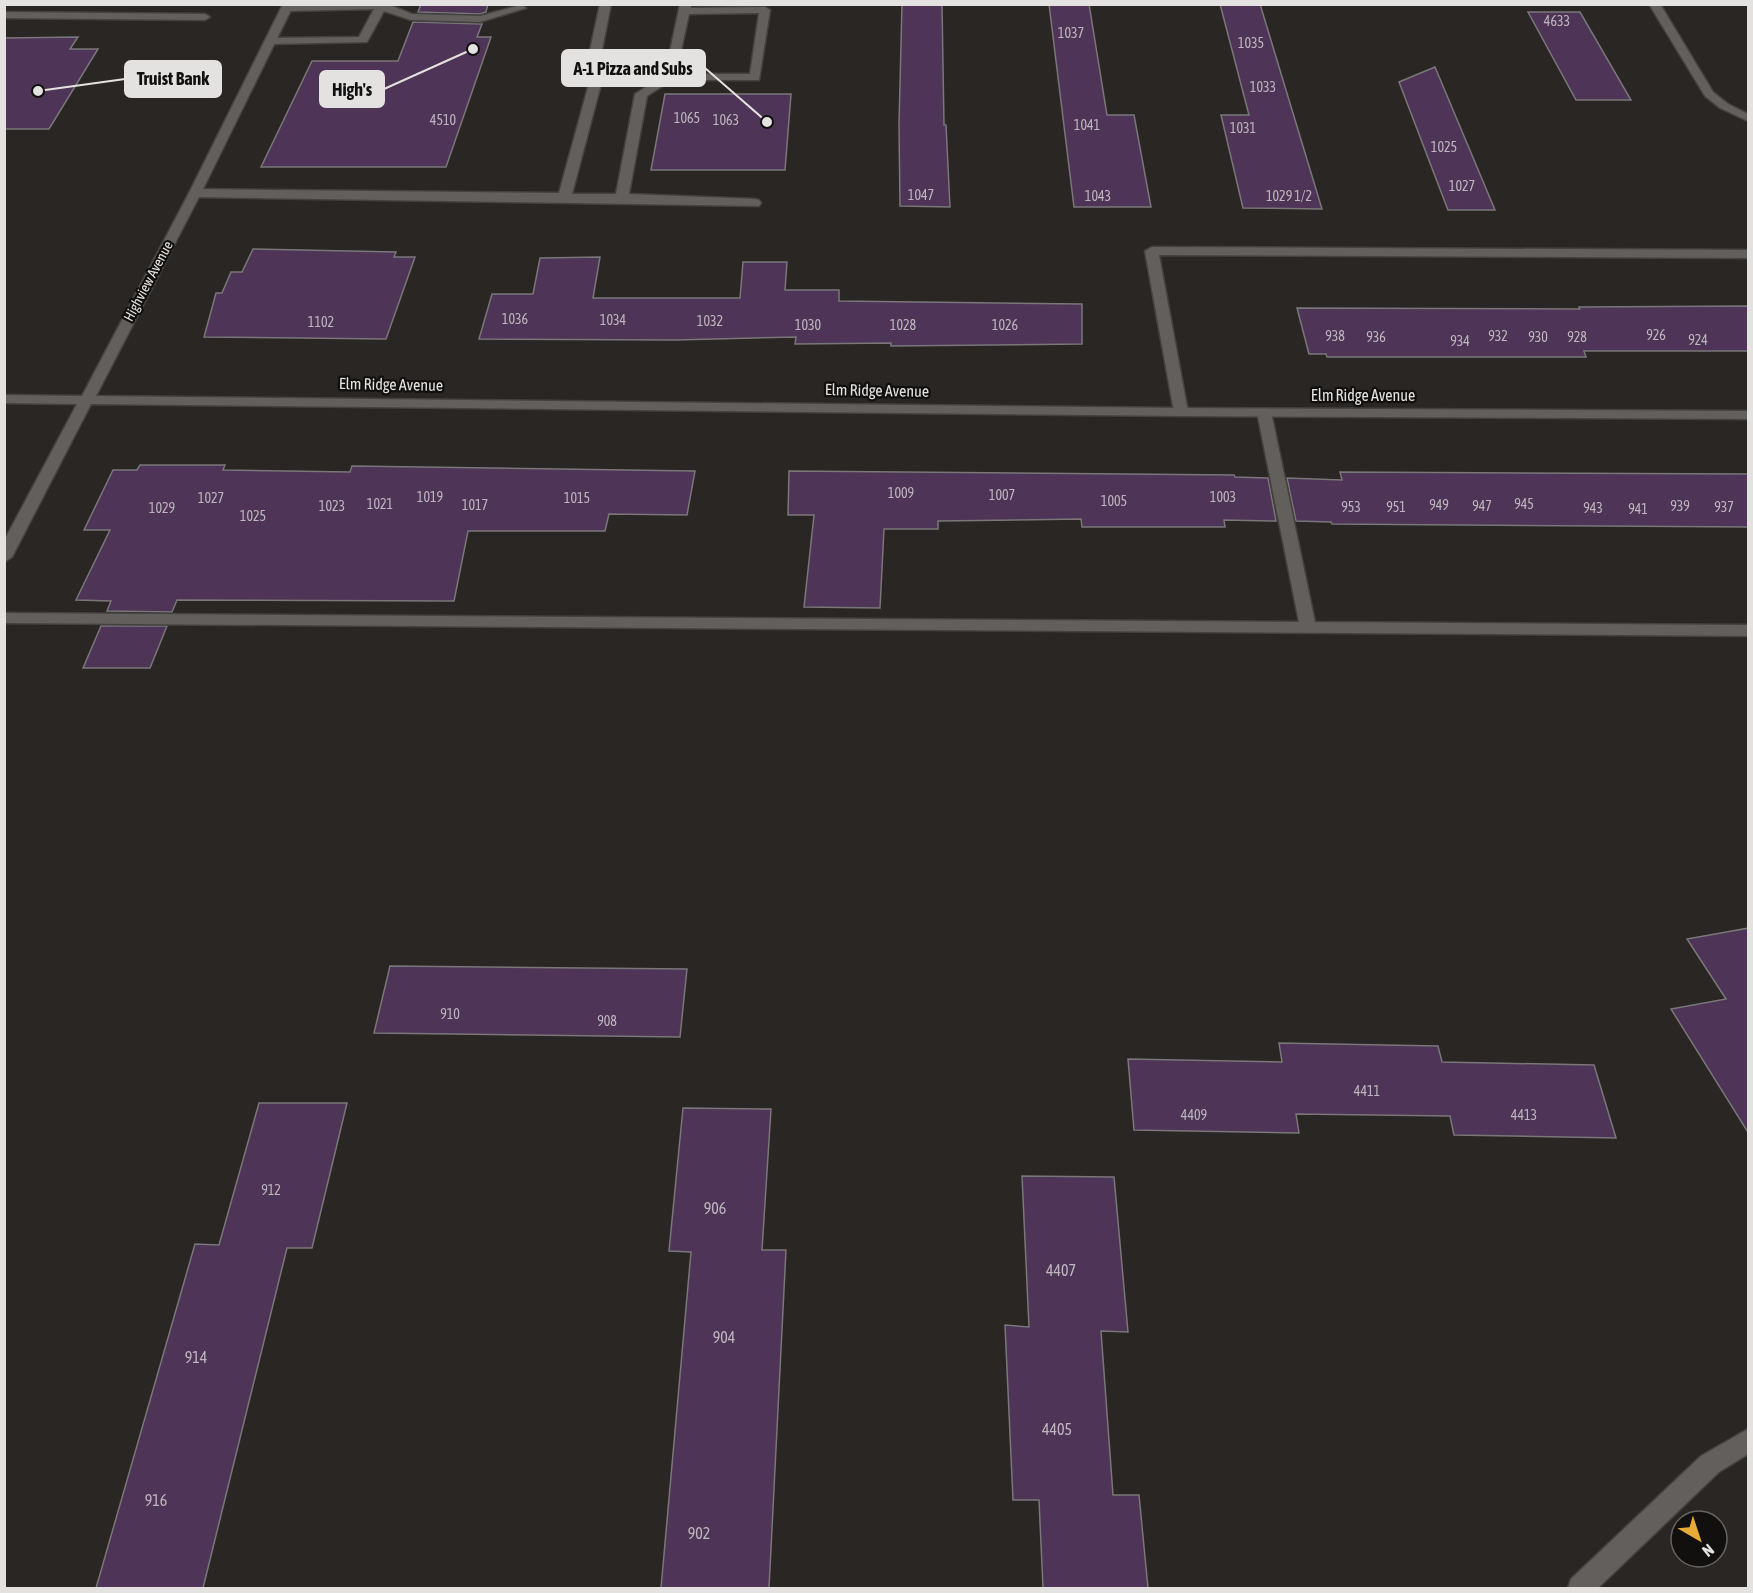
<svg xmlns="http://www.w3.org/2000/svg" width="1753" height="1593" font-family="'Asap Condensed',sans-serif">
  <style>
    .building { fill: #4e3456; stroke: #79777a; stroke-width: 1.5 }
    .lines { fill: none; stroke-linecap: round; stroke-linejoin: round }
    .lane-casing { stroke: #444240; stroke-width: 3 }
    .street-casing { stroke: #444240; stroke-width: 3 }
    .lane { fill: #625f5d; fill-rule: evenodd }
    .street { fill: #625f5d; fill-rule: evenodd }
    .labels { text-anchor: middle; stroke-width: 4.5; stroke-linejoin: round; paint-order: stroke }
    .number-label { font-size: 14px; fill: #beb6be }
    .far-street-label { font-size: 14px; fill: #e4e2e1; stroke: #11100f }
    .street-label { font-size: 16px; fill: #e4e2e1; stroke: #11100f }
    .near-number-label { font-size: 16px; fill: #beb6be }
    .leader { fill: none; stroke: #e4e2e1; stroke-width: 2 }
    .callout-dot { fill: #e4e2e1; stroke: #11100f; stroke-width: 2 }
    .callout { fill: #e4e2e1; stroke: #e4e2e1; stroke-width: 2 }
    .callout-label { font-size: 18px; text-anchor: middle; font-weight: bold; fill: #111 }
  </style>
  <rect width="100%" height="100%" fill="#292624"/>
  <!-- building -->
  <g class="building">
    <path d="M421 4H488L486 12 480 14 418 12Z"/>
    <path d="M902 4H942L944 125H946L950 207 900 206 899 125Z"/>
    <path d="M1049 4H1089L1107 115H1134L1151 207H1074Z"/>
    <path d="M1220 4H1260L1322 209 1243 208 1221 115H1249Z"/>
    <path d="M1528 12H1580L1631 100H1576Z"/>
    <path d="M413 22 482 24 477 37H491L446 167H261L312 61H398Z"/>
    <path d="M78 37 70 49H98L49 129H4V38Z"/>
    <path d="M1435 67 1495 210H1448L1399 82Z"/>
    <path d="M665 94H791L785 170H651Z"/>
    <path d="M253 249 396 252 394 257H415L386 339 204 337 216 293H222L231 272H242Z"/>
    <path d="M600 257 593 298H740L743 262H787L785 290H839V301L1082 304V344L891 346V343L795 344 796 337 676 340 479 339 492 294H533L540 258Z"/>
    <path d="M1749 306V351H1584L1586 357H1327L1326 354H1309L1297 308 1580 309 1579 307Z"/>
    <path d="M140 465H225L223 470 350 472 352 466 695 471 687 515 609 514 605 531H468L454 601 177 600 172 612 107 611 111 601 76 600 110 530H84L113 470H137Z"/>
    <path d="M789 471 1234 475 1235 477 1268 478 1276 521 1224 520 1225 527H1082L1081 519 938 521V529H884L880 608 804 607 814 515H788Z"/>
    <path d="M1340 472 1749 474V527L1332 524 1331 522 1296 521 1287 478 1342 480Z"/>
    <path d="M101 626H167L150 668H83Z"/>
    <path d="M1749 928V1134L1671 1009 1726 999 1687 939Z"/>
    <path d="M390 966 687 969 680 1037 374 1033Z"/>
    <path d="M1279 1043 1438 1046 1442 1062 1594 1065 1616 1138 1454 1135 1450 1116 1296 1114 1299 1133 1134 1130 1128 1059 1282 1062Z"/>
    <path d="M259 1103H347L312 1248H287L203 1588H96L195 1244 219 1245Z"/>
    <path d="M683 1108 771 1109 762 1250H786L769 1588H661L691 1252 669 1251Z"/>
    <path d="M1022 1176 1114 1177 1128 1332 1101 1331 1113 1495H1139L1148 1588H1043L1039 1500H1013L1005 1325 1029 1327Z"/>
  </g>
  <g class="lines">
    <!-- lane casing -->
    <g class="lane-casing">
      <g id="lane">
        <path d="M387 4 412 14 480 16 521 5 526 8 480 22 411 20 384 11 367 42 271 44 265 41 271 38 359 37 374 9 288 11 283 8 284 6Z"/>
        <path d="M600 4H611L601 55 605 69 572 194H616L635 94 665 75 680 4H691V8L765 7 770 10 759 80H672L647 96 629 194 755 199 759 200 761 203 759 206 195 197 189 193 195 189 559 193 593 69 589 55ZM759 13 750 74H676L689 14Z"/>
        <path d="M4 12 205 14 210 17 205 20 4 18Z"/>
        <path d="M1152 247 1748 250V258L1159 255 1188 412 1181 416 1174 412 1145 251Z"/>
        <path d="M1264 408 1271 412 1315 622 1748 625V636L4 623V613L1299 622 1257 412Z"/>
      </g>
    </g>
    <!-- street casing -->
    <g class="street-casing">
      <g id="street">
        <path d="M283 4H294L201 193 96 396 1181 408 1748 411V419L1181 416 91 404 12 557 4 562V541L77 404 4 403V395L82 396 189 193Z"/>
        <path d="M1649 4H1660L1713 92 1728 104 1748 114V121L1720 108 1705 96Z"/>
        <path d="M1748 1429V1454L1719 1472 1598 1588H1568L1571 1579 1701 1456Z"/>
      </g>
    </g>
    <!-- lane -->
    <use href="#lane" class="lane"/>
    <!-- street -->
    <use href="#street" class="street"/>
  </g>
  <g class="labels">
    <!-- number labels -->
    <g class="number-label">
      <text x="1557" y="26">4633</text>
      <text x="1071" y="38">1037</text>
      <text x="1251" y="48">1035</text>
      <text x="1263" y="92">1033</text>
      <text x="687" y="123">1065</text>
      <text x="443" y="125">4510</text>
      <text x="726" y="125">1063</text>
      <text x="1087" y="130">1041</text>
      <text x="1243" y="133">1031</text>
      <text x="1444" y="152">1025</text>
      <text x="1462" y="191">1027</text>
      <text x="921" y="200">1047</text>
      <text x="1098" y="201">1043</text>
      <text x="1289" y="201">1029 1/2</text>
      <text x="515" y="324">1036</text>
      <text x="613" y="325">1034</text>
      <text x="710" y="326">1032</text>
      <text x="321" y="327">1102</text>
      <text x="808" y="330">1030</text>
      <text x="903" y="330">1028</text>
      <text x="1005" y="330">1026</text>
      <text x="1656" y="340">926</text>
      <text x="1335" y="341">938</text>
      <text x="1498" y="341">932</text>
      <text x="1376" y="342">936</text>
      <text x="1538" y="342">930</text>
      <text x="1577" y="342">928</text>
      <text x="1698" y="345">924</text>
      <text x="1460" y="346">934</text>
      <text x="901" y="498">1009</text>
      <text x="1002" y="500">1007</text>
      <text x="430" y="502">1019</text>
      <text x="1223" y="502">1003</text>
      <text x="211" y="503">1027</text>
      <text x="577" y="503">1015</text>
      <text x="1114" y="506">1005</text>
      <text x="380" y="509">1021</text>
      <text x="1524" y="509">945</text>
      <text x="475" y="510">1017</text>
      <text x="1439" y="510">949</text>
      <text x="332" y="511">1023</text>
      <text x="1482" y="511">947</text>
      <text x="1680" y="511">939</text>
      <text x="1351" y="512">953</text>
      <text x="1396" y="512">951</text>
      <text x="1724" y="512">937</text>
      <text x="162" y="513">1029</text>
      <text x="1593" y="513">943</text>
      <text x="1638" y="514">941</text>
      <text x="253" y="521">1025</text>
      <text x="450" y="1019">910</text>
      <text x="607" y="1026">908</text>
      <text x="1367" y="1096">4411</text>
      <text x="1194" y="1120">4409</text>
      <text x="1524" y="1120">4413</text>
      <text x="271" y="1195">912</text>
    </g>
    <!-- far-street labels -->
    <g class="far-street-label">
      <text transform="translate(148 281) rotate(-62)" y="5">Highview Avenue</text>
    </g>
    <!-- street labels -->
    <g class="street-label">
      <text transform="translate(391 384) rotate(1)" y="6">Elm Ridge Avenue</text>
      <text transform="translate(877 390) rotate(1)" y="6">Elm Ridge Avenue</text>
      <text x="1363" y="401">Elm Ridge Avenue</text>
    </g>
    <!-- near-number labels -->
    <g class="near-number-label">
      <text x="715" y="1214">906</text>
      <text x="1061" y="1276">4407</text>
      <text x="724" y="1343">904</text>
      <text x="196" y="1363">914</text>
      <text x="1057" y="1435">4405</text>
      <text x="156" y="1506">916</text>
      <text x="699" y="1539">902</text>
    </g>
  </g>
  <!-- callouts -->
  <path class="leader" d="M767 122L705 68M38 91L125 79M473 49L384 89"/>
  <g class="callout-dot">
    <circle cx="767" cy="122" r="6"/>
    <circle cx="38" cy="91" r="6"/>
    <circle cx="473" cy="49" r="6"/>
  </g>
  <g class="callout">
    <rect x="562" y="50" width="143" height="36" rx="6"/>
    <rect x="125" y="61" width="96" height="36" rx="6"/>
    <rect x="320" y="71" width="64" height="36" rx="6"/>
  </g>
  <g class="callout-label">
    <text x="633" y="75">A-1 Pizza and Subs</text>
    <text x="173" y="85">Truist Bank</text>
    <text x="352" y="96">High's</text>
  </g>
  <!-- border -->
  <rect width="1753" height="1593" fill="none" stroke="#e4e2e1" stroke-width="12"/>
  <!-- north arrow -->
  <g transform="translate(1699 1539) rotate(141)"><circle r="28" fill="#11100f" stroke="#656463" stroke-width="1.5"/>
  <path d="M0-4.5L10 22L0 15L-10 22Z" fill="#e8ab37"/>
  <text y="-9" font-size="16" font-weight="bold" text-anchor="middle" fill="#e4e2e1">N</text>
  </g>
</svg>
